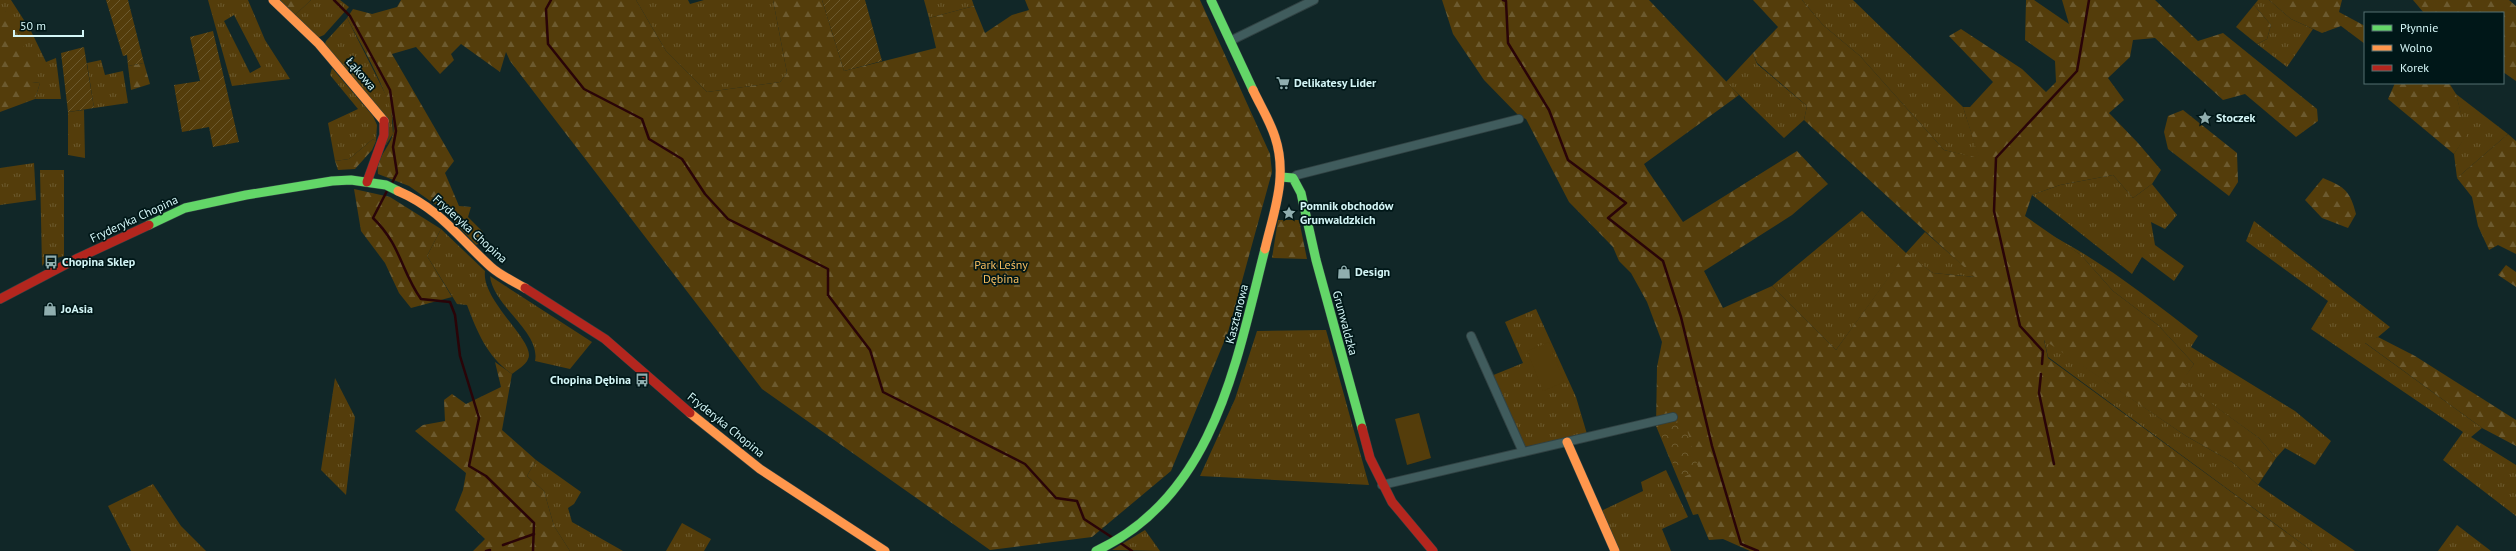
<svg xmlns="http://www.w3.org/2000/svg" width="2516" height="551" font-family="'PT Sans',sans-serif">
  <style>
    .grass { fill: url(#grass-tufts); fill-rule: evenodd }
    .forest { fill: url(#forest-firs) }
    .park { fill: url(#park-crowns) }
    .garden { fill: url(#garden-furrows) }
    .pitch { fill: #543d0b }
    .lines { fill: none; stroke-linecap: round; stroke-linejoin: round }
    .stream { stroke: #2a0408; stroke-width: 2.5 }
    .street-casing { stroke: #314243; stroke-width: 10 }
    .fast-casing { stroke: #314243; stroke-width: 10 }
    .slow-casing { stroke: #314243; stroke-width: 10 }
    .jam-casing { stroke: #314243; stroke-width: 10 }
    .street { stroke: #405c5d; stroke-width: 8 }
    .fast { stroke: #63d668; stroke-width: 9 }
    .slow { stroke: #ff974d; stroke-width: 9 }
    .jam { stroke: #b3261e; stroke-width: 9 }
    .labels { text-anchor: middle; stroke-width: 3.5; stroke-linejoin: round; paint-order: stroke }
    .street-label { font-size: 12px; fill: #d4f6f7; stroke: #001718 }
    .poi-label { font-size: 12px; font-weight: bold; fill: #d4f6f7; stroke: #001718; text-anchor: start }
    .park-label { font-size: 12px; fill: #f7be60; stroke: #001718 }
  </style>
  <defs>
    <pattern id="grass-tufts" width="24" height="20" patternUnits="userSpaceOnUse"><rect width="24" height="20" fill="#543d0b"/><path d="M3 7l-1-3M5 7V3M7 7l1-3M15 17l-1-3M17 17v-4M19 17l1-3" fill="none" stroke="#6c5a2f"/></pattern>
    <pattern id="forest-firs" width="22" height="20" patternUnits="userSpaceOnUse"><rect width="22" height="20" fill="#543d0b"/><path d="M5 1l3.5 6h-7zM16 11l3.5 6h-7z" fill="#6c5a2f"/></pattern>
    <pattern id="park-crowns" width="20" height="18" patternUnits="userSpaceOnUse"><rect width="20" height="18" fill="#543d0b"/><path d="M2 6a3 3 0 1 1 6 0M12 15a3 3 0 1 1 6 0" fill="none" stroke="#6c5a2f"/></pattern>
    <pattern id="garden-furrows" width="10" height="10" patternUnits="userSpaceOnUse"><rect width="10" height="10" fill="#543d0b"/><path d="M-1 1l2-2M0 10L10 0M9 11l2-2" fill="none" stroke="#6c5a2f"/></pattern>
  </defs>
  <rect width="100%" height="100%" fill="#112728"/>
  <!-- grass -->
  <g class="grass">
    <path d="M0 0H11L31 31 46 62 56 58 61 99H35L40 83 32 82 5 11 0 10Z"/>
    <path d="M208 0H248L265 40 290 79 232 86ZM234 15 261 67 250 73 224 21Z"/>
    <path d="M311 0H340L349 7 324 35 317 38 295 15Z"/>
    <path d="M636 0H688L690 4 704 0H773L787 73 780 82 707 92 666 51Z"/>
    <path d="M924 0H972L974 6 929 18Z"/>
    <path d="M1802 0H1853L1963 107 1980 159 1944 150 1860 56 1823 25Z"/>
    <path d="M2258 0H2269L2291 19 2313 29 2287 67 2257 44 2267 39 2271 25 2254 5Z"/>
    <path d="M347 18 391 105 393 134 386 145 388 125 324 46 326 41Z"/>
    <path d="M1753 53 1757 64 1807 106 1804 120 1784 138 1726 82Z"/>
    <path d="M101 60 105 75 123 71 128 103 94 108 87 63Z"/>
    <path d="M332 68 373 116 377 125 376 141 373 139 349 159 335 161 328 123 358 109 330 75Z"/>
    <path d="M2456 94 2508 134 2457 178 2454 154 2466 135Z"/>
    <path d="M84 110 85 158 68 155V112Z"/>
    <path d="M34 163 36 200 0 205V168Z"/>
    <path d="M40 170H64V256L46 261 42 266Z"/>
    <path d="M2113 175 2133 198 2152 184 2177 215 2165 229 2151 222 2155 245 2184 266 2174 281 2142 257 2132 274 2032 195 2060 185Z"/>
    <path d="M1862 211 1906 253 1925 232 1976 277 1933 273 1906 254 1836 350 1772 286Z"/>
    <path d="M2254 221 2390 327 2378 337 2365 343 2482 428 2471 437 2516 465V516L2443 460 2463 432 2311 329 2328 301 2246 241Z"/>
    <path d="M441 229 485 271C481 301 537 342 528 359 526 365 517 370 512 374 487 356 478 334 467 305L457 304 427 256Z"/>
    <path d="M2049 234C2103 262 2150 299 2198 336L2191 347 2295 411 2331 441 2315 465 2285 448 2276 458 2259 438 2181 382 2194 364 2158 325 2113 291 2081 255Z"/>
    <path d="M490 276 592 342 570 369 535 361C541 332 493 306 490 276Z"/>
    <path d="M1536 309 1576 397 1587 434 1524 447 1491 376 1523 363 1505 322Z"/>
    <path d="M1326 330 1369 485 1200 476 1235 399 1257 331Z"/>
    <path d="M2044 339 2186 436 2232 462 2258 485 2355 551H2312L2048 357Z"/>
    <path d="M335 378 355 417 346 495 321 470Z"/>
    <path d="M536 460 581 492 574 504 568 508 572 522 623 551H570L554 526 544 491 527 476Z"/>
    <path d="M1666 470 1688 517 1662 529 1671 551H1619L1601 511 1643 491 1641 482Z"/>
    <path d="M153 484 181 526 206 551H131L108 506Z"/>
    <path d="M682 523 711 539 704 551H666Z"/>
    <path d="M2457 525 2491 551H2438Z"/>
    <path d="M1145 530 1160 551 1112 550Z"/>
  </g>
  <!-- forest -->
  <g class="forest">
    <path d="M280 0H311L295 15Z"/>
    <path d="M401 0H636L666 51 707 92 780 82 787 73 773 0H822L844 71 936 48 929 18 974 6 985 33 1012 15 1029 10 1025 0H1200L1270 154 1272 172 1228 332 1171 471 1092 537 990 550 762 389 510 61 506 52 500 72 461 44 451 54 454 60 440 74 416 47 392 54 454 161 445 173 459 206 471 207 468 217 483 232 482 242 476 245 443 210 409 186 378 174C376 157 389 149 393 134 399 108 360 43 347 18L353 9 372 14 397 7Z"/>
    <path d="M1442 0H1649L1739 95 1644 164 1648 171 1683 222 1797 151 1828 184 1792 215 1704 271 1723 308 1772 286 1836 350 1906 253 1933 273 1975 277 1804 120 1807 106 1757 63 1753 53 1778 27 1753 0H1802L1823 25 1860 56 1944 150 1979 158 1963 107H1970L1993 82 1949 36 1961 29 2022 69 2046 92 2056 82 2055 61 2025 40 2026 0H2034L2069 24 2062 0H2155L2198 41 2223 33 2317 109 2318 121 2296 137 2245 94 2223 100 2155 38 2133 40 2130 57 2108 78 2124 100 2109 113 2138 143 2161 170 2152 184 2133 198 2113 175 2060 185 2032 195 2025 216 2081 255 2113 291 2158 325 2194 364 2182 382 2259 438 2276 458 2258 485 2232 462 2186 436 2044 340 2048 358 2312 551H1750L1723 539 1709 540 1698 514 1693 515 1656 426 1657 367 1662 342 1647 302 1631 273 1619 261 1613 247 1569 202 1526 119 1519 116 1484 80 1453 34Z"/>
    <path d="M2269 0H2342L2339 12 2365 26V44L2341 26 2322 33 2291 19Z"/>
    <path d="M2413 0H2509L2516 6V81L2503 72V13H2424Z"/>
    <path d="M2254 5 2271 25 2267 39 2257 44 2236 27Z"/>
    <path d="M0 10H5L35 68 32 82 40 83 35 99 0 112Z"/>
    <path d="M144 63 150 84 131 90 128 66Z"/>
    <path d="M2395 83H2449L2456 94 2467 135 2454 154 2388 99Z"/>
    <path d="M2183 110 2237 153 2238 182 2229 196 2168 149 2164 132 2168 116Z"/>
    <path d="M2508 134 2516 141V254L2498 245 2489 250 2478 226 2472 197 2457 178Z"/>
    <path d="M373 139 376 141 372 150 355 169 338 170 335 161 349 159Z"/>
    <path d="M2323 178C2345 187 2350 191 2356 214L2348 228 2322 218 2305 200Z"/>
    <path d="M354 189 390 197 441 229 427 256 452 297 411 308 399 293 385 263 361 231Z"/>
    <path d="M1278 220H1299L1307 259 1272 258Z"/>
    <path d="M2506 265 2516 272V287L2498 275Z"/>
    <path d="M2378 337 2415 356 2516 420V446L2482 428 2364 342Z"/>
    <path d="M495 362 512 374 502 430 536 460 527 476 544 491 554 526 570 551H473L485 539 455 510 463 490 466 473 415 431 423 425 445 421 444 400 452 394 466 404 501 387Z"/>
  </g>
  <!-- park -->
  <path class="park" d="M1684 420 1699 470 1679 479 1659 429Z"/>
  <!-- garden -->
  <g class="garden">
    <path d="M106 0H128L144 63 128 66 127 55 123 56Z"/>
    <path d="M822 0H865L882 61 844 71Z"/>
    <path d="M213 31 239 142 213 147 209 127 182 132 174 85 200 81 190 37Z"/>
    <path d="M84 47 94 108 68 112 61 53Z"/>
  </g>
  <!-- pitch -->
  <g class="pitch">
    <path d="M1549 342 1564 382 1543 391 1527 351Z"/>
    <path d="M1419 413 1431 458 1407 465 1395 419Z"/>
  </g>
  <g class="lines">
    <!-- stream -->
    <g class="stream">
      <path d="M334 0 350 16 390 90 396 131 393 147 397 173 392 183"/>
      <path d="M551 0 546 9 548 44 584 89 642 119 649 139 682 159 705 194 728 219 828 269V295L870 350 883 392 1025 464 1056 498 1077 501 1084 519 1113 538"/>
      <path d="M1503 0 1506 1 1508 43 1549 110 1568 160 1626 203 1608 218 1663 261 1681 317 1712 446 1741 544 1758 551"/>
      <path d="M388 189 373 218C401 245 401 271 421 299L450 302 455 315 460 356 479 418 469 466 486 476 534 523 533 551"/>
      <path d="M2042 364 2043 351 2020 326 1994 211 1996 158 2077 71 2089 0"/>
      <path d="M2041 374 2039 393 2054 464"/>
      <path d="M1119 542 1132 551"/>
      <path d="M503 545 534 534"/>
      <path d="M486 551 490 550"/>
    </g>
    <!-- street casing -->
    <g class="street-casing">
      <g id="street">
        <path d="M1230 41 1314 0"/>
        <path d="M1293 178 1297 175 1519 119"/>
        <path d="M1471 336 1523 452"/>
        <path d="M1382 485 1673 417"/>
      </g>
    </g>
    <!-- fast casing -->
    <g class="fast-casing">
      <g id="fast">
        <path d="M1211 0 1253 90"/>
        <path d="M1281 177 1293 178 1301 193 1316 260 1362 428"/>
        <path d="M149 225 185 208 246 195 332 181 351 180 386 185 398 191"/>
        <path d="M1096 551C1214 496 1236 363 1265 249"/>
      </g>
    </g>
    <!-- slow casing -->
    <g class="slow-casing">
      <g id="slow">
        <path d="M273 0 319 44 384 121"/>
        <path d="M1253 90C1260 105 1270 121 1275 137 1288 176 1274 211 1265 249"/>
        <path d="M398 191C440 209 458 237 491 267 500 275 514 282 525 288"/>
        <path d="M690 413 760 469 885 551"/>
        <path d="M1567 442 1615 551"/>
      </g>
    </g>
    <!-- jam casing -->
    <g class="jam-casing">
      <g id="jam">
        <path d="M367 182 384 135V121"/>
        <path d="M525 288 605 339 690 413"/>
        <path d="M0 299 78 258 149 225"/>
        <path d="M1362 428 1370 458 1392 502 1433 551"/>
      </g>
    </g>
    <!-- street -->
    <use href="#street" class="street"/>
    <!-- fast -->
    <use href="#fast" class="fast"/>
    <!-- slow -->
    <use href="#slow" class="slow"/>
    <!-- jam -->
    <use href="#jam" class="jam"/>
  </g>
  <!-- icons -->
  <defs>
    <g id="supermarket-bare" transform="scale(1.08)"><path d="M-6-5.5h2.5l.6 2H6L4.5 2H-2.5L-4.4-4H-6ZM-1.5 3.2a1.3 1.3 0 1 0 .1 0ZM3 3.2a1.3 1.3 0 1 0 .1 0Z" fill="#90aeaf" stroke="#001718" stroke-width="2.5" paint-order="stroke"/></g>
    <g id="sight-bare" transform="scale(1.08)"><path d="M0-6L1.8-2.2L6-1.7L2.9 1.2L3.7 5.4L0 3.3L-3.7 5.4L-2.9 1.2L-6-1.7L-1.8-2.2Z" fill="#90aeaf" stroke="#001718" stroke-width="2.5" paint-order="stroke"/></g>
    <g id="bus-bare" transform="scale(1.08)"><path d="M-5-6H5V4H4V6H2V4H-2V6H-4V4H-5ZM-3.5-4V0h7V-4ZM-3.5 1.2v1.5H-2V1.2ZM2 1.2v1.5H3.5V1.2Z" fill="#90aeaf" stroke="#001718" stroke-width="2.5" paint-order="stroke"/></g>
    <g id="shop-bare" transform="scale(1.08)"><path d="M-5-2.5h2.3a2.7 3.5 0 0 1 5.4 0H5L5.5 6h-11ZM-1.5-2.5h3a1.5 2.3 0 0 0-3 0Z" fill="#90aeaf" stroke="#001718" stroke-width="2.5" paint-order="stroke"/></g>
  </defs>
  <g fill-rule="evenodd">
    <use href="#supermarket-bare" x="1283" y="83"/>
    <use href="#sight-bare" x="2205" y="118"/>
    <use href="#sight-bare" x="1289" y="213"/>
    <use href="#bus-bare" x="51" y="262"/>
    <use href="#shop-bare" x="1344" y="272"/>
    <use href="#shop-bare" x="50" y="309"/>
    <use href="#bus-bare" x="642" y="380"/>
  </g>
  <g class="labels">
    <!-- street labels -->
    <g class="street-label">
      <text transform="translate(361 74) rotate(49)" y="4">Łąkowa</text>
      <text transform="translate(134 219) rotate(-25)" y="4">Fryderyka Chopina</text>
      <text transform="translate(470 229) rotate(42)" y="4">Fryderyka Chopina</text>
      <text transform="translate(1237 314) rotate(-76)" y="4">Kasztanowa</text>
      <text transform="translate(1345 323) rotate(75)" y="4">Grunwaldzka</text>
      <text transform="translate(726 425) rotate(39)" y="4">Fryderyka Chopina</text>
    </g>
    <!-- poi labels -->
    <g class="poi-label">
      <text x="1294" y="87">Delikatesy Lider</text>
      <text x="2216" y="122">Stoczek</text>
      <text x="1300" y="210">Pomnik obchodów<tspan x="1300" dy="14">Grunwaldzkich</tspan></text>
      <text x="62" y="266">Chopina Sklep</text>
      <text x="1355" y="276">Design</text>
      <text x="61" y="313">JoAsia</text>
      <text x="631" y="384" text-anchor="end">Chopina Dębina</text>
    </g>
    <!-- park labels -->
    <g class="park-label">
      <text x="1001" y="269">Park Leśny<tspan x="1001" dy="14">Dębina</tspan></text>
    </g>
  </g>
  <!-- legend -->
  <rect x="2364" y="12" width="140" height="72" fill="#001718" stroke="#557071"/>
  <rect x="2372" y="25" width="20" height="6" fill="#63d668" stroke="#557071"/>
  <text x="2400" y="32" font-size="12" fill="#d4f6f7">Płynnie</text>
  <rect x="2372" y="45" width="20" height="6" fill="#ff974d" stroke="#557071"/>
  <text x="2400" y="52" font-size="12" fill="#d4f6f7">Wolno</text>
  <rect x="2372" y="65" width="20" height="6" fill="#b3261e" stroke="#557071"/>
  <text x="2400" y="72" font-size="12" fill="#d4f6f7">Korek</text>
  <!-- scale -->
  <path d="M14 30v6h69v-6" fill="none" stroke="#d4f6f7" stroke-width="2"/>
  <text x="20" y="30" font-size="12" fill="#d4f6f7" stroke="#001718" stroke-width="3" paint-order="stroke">50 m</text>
</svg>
